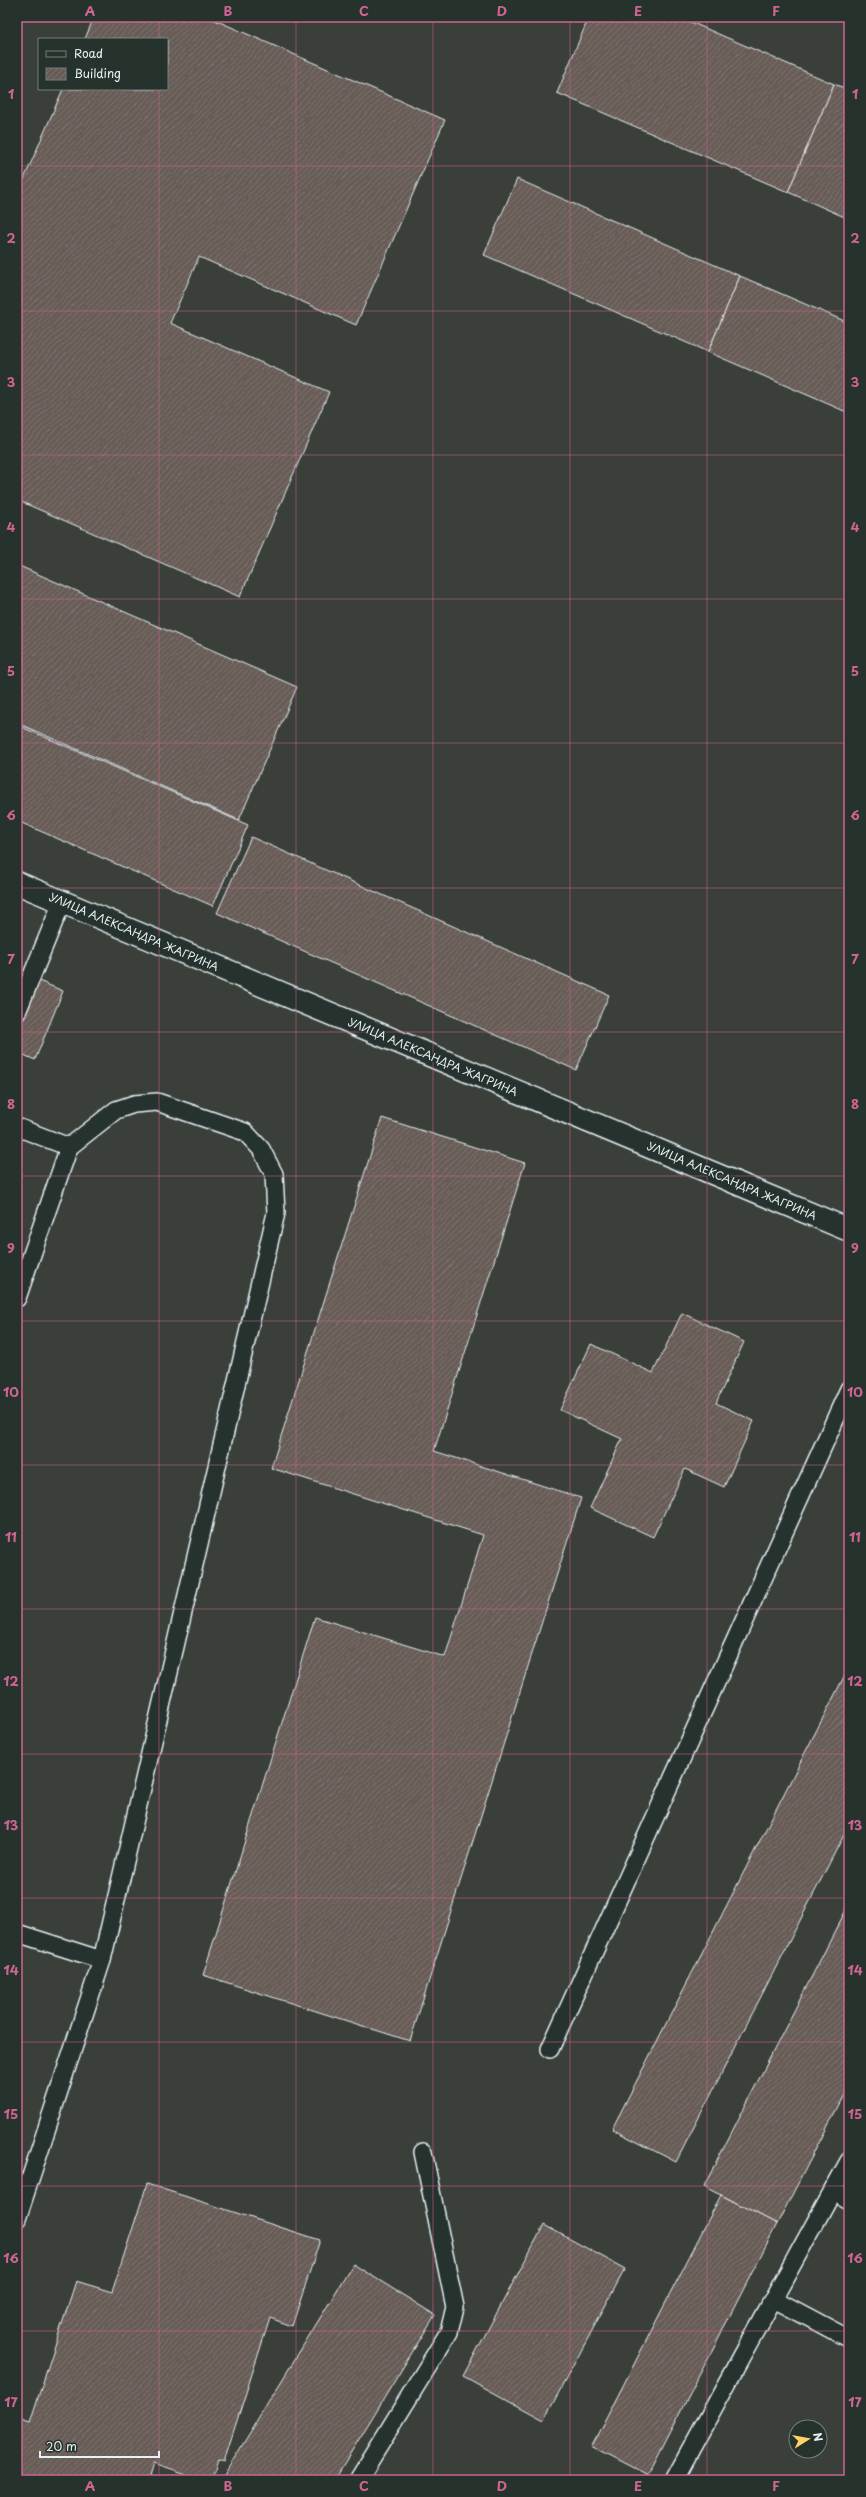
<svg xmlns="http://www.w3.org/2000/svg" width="866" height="2497" font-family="'Playpen Sans',sans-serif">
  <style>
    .building { fill: url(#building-hatch); stroke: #e8f1f8 }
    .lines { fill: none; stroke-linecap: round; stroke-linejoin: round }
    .lane-casing { stroke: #e8f1f8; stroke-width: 20 }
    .street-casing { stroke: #e8f1f8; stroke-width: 25 }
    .lane { stroke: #26332d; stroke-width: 17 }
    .street { stroke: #26332d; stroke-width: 22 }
    .grid { fill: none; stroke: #cf6492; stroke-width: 1; stroke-opacity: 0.55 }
    .labels { text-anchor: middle; stroke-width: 3; stroke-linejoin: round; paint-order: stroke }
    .street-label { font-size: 11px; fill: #e8f1f8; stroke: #26332d }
    .neatline { fill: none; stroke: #cf6492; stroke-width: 1.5 }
    .grid-label { font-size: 13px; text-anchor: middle; font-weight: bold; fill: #cf6492 }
  </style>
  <defs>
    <pattern id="building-hatch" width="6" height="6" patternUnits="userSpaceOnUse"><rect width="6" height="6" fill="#675b56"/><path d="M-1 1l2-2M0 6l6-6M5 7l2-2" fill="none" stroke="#7d736f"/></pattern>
  </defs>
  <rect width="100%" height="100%" fill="#3a3f39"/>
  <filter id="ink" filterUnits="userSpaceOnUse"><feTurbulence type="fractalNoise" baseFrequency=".025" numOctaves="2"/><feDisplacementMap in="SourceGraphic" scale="8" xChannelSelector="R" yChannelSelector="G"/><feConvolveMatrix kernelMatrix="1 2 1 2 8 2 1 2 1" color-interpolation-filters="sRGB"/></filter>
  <g filter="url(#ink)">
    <!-- building -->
    <g class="building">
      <path d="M94 17H208L445 120 356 325 199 257 170 323 329 392 240 597 17 500V195L63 89H167V39H85Z"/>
      <path d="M589 17H679L834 84 788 192 557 93Z"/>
      <path d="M834 84 849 90V219L788 192Z"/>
      <path d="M517 179 740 276 708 352 484 255Z"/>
      <path d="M740 276 849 323V413L708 352Z"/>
      <path d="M17 565 297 687 239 820 17 723Z"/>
      <path d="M17 725 248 825 213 906 17 821Z"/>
      <path d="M251 837 609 995 576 1070 217 913Z"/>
      <path d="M17 972 63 991 35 1060 17 1052Z"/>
      <path d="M382 1118 525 1163 434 1451 581 1498 410 2041 203 1975 315 1617 445 1657 483 1535 271 1468Z"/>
      <path d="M682 1313 744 1342 716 1403 754 1421 724 1487 685 1469 653 1537 590 1508 622 1439 560 1410 591 1344 653 1373Z"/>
      <path d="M849 1667V1825L676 2162 612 2129Z"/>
      <path d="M849 1904V2085L777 2224 704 2186Z"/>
      <path d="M147 2184 320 2240 292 2326 270 2318 224 2461 218 2459 211 2480H200L153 2464 148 2480H17V2418L30 2422 76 2281 112 2292Z"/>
      <path d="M721 2195 777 2224 648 2475 592 2446Z"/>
      <path d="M544 2225 625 2269 544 2420 463 2376Z"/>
      <path d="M353 2264 435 2315 334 2480H221Z"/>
    </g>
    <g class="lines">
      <!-- lane casing -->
      <g class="lane-casing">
        <g id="lane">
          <path d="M17 1012 62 902"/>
          <path d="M17 1127 69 1147 116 1110 134 1104 157 1102 245 1132 261 1149 274 1174 276 1213 102 1960 17 2219"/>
          <path d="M17 1298 69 1147"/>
          <path d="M17 1933 102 1960"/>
          <path d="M550 2049 849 1389"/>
          <path d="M833 2191 849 2200"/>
          <path d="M774 2299 849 2339"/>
          <path d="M358 2480 449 2332 455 2307 423 2152"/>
          <path d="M674 2480 849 2161"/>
        </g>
      </g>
      <!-- street casing -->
      <g class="street-casing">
        <path id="street" d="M17 883 849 1230"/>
      </g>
      <!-- lane -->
      <use href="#lane" class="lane"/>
      <!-- street -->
      <use href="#street" class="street"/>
    </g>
  </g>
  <!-- grid -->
  <path class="grid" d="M159 17V39M296 17V2480M433 17V2480M570 17V2480M707 17V2480M159 89V2480M17 166H849M17 311H849M17 455H849M17 599H849M17 743H849M17 888H849M17 1032H849M17 1176H849M17 1321H849M17 1465H849M17 1609H849M17 1754H849M17 1898H849M17 2042H849M17 2186H849M17 2331H849"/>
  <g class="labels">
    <!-- street labels -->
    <g class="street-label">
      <text transform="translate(134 932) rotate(23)" y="4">УЛИЦА АЛЕКСАНДРА ЖАГРИНА</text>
      <text transform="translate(433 1057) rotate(23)" y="4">УЛИЦА АЛЕКСАНДРА ЖАГРИНА</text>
      <text transform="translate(732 1181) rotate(23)" y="4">УЛИЦА АЛЕКСАНДРА ЖАГРИНА</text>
    </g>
  </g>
  <!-- margin -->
  <rect width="866" height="2497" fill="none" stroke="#26332d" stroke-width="44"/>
  <!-- legend -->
  <rect x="38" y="38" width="130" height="52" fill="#26332d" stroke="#747f7e"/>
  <rect x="46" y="51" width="20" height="6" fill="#26332d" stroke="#747f7e"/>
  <text x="74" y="58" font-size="12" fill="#e8f1f8">Road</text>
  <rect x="46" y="68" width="20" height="12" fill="url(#building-hatch)" stroke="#747f7e"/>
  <text x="74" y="78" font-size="12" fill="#e8f1f8">Building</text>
  <!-- north arrow -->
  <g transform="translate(808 2439) rotate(79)"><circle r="19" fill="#26332d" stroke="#747f7e"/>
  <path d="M0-3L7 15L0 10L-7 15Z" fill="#ffd166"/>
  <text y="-6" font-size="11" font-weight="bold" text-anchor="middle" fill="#e8f1f8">N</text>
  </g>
  <!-- scale -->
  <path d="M40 2451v6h119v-6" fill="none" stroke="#e8f1f8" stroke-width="2"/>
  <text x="46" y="2451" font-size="12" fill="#e8f1f8" stroke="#26332d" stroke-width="3" paint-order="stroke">20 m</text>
  <rect x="22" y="22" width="822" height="2453" class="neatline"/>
  <g class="grid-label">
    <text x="90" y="16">A</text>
    <text x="228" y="16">B</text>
    <text x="364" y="16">C</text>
    <text x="502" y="16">D</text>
    <text x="638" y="16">E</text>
    <text x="776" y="16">F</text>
    <text x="11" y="99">1</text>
    <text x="855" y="99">1</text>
    <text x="11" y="243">2</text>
    <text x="855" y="243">2</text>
    <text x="11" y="387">3</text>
    <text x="855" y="387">3</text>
    <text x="11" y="532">4</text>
    <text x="855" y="532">4</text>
    <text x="11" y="676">5</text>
    <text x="855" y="676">5</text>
    <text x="11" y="820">6</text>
    <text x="855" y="820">6</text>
    <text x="11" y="964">7</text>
    <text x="855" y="964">7</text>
    <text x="11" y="1109">8</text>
    <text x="855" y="1109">8</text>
    <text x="11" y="1253">9</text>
    <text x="855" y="1253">9</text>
    <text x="11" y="1397">10</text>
    <text x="855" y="1397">10</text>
    <text x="11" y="1542">11</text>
    <text x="855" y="1542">11</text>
    <text x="11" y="1686">12</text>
    <text x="855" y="1686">12</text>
    <text x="11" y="1830">13</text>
    <text x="855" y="1830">13</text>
    <text x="11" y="1975">14</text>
    <text x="855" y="1975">14</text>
    <text x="11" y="2119">15</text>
    <text x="855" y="2119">15</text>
    <text x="11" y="2263">16</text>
    <text x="855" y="2263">16</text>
    <text x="11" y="2407">17</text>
    <text x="855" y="2407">17</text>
    <text x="90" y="2491">A</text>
    <text x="228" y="2491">B</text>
    <text x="364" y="2491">C</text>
    <text x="502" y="2491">D</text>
    <text x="638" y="2491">E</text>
    <text x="776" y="2491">F</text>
  </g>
</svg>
